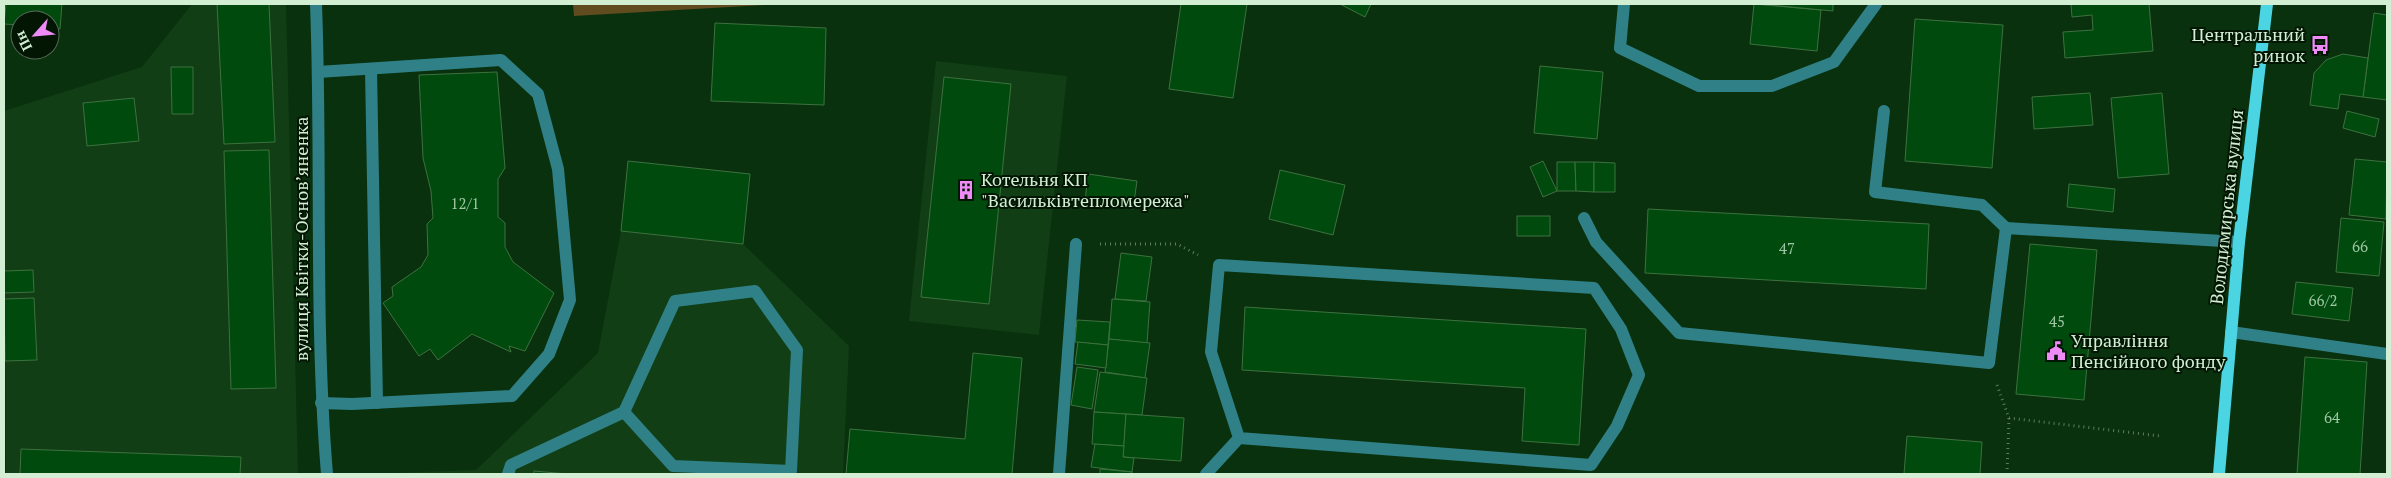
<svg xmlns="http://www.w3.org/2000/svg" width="2391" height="478" font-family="'PT Serif',serif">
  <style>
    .built { fill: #113e15 }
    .forest { fill: #604c1f }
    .building { fill: #004a0d; stroke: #3e7140 }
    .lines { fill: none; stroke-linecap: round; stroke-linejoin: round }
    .path { stroke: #5b7e5d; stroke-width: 3; stroke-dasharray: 1 4; stroke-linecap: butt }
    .minor { stroke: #308088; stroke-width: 12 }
    .major { stroke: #4bd4e2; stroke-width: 12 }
    .labels { text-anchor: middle; stroke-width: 4; stroke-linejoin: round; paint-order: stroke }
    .number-label { font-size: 15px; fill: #9ec6a2 }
    .poi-label { font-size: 18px; fill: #d3efd3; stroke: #031604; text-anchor: start }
    .street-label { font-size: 18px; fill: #d3efd3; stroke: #031604 }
  </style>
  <rect width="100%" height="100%" fill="#09310d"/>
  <!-- built -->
  <g class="built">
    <path d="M192 4H286L298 474H6L4 111 142 67Z"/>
    <path d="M936 61 1067 76 1039 335 909 321Z"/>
    <path d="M628 161 750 174 743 244 849 346 843 474H365L476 470 598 353 621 231Z"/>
  </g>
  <!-- forest -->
  <path class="forest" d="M573 4H783L574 16Z"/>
  <!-- building -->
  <g class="building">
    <path d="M6 4H62L60 29 50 28V20H20V25L4 24Z"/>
    <path d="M217 4H269L275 142 224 144Z"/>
    <path d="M1181 4H1247L1233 98 1169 89Z"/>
    <path d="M1340 4H1371L1365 17Z"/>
    <path d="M1754 4 1821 10 1817 51 1750 44Z"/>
    <path d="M1759 4H1833V11Z"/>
    <path d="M2071 4H2149L2153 51 2065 58 2063 32 2093 30 2092 15 2072 17Z"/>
    <path d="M2374 13 2387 15V100L2363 97Z"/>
    <path d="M1915 19 2003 25 1992 168 1905 161Z"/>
    <path d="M715 23 826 28 824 105 711 101Z"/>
    <path d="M2343 54 2368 58 2363 97 2340 94 2338 109 2310 105 2314 73 2326 60Z"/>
    <path d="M1540 66 1603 72 1597 139 1534 133Z"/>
    <path d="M171 67H193V114H172Z"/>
    <path d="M497 72 505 168 498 179V217L505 223V247L513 262 554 293 525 351 509 346 511 352 472 334 438 360 430 349 419 356 383 303 393 296 392 287 421 267 428 255 427 224 433 218 431 191 423 158 419 75Z"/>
    <path d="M944 77 1011 84 989 304 921 297Z"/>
    <path d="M2090 93 2093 125 2034 129 2032 97Z"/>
    <path d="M2162 93 2169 174 2118 178 2111 98Z"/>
    <path d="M134 98 139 141 87 146 83 103Z"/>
    <path d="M2347 111 2379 119 2375 137 2343 128Z"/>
    <path d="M269 150 276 388 231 389 224 151Z"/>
    <path d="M2355 159 2387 162 2386 219 2349 215Z"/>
    <path d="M628 161 750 174 743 244 621 231Z"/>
    <path d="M1543 161 1557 191 1543 197 1530 167Z"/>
    <path d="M1557 162H1575L1576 191H1557Z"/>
    <path d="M1575 162H1594V192L1576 191Z"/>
    <path d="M1594 162 1615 163V192H1594Z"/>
    <path d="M1280 170 1345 185 1333 235 1269 219Z"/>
    <path d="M1088 174 1137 181 1133 209 1085 202Z"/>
    <path d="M2069 184 2115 189 2113 212 2067 207Z"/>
    <path d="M1648 209 1929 224 1926 289 1645 273Z"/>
    <rect x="1517" y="216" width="33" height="20"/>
    <path d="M2341 218 2384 222 2379 276 2336 272Z"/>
    <path d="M2030 244 2097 250 2084 400 2016 394Z"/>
    <path d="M1121 253 1152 257 1146 301 1115 299Z"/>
    <path d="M33 270 34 292 4 293V271Z"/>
    <path d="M2296 282 2353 288 2349 321 2292 314Z"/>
    <path d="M34 298 37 360 5 361 4 299Z"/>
    <path d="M1112 299 1150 302 1147 343 1109 339Z"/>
    <path d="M1245 307 1586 329 1579 445 1522 441 1525 388 1242 370Z"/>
    <path d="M1077 320 1110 322 1108 345 1075 342Z"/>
    <path d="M1109 339 1150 343 1145 378 1105 372Z"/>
    <path d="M1078 342 1108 345 1106 368 1075 364Z"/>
    <path d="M973 353 1022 358 1012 474H846L850 429 965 439Z"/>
    <path d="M2305 357 2367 362 2360 474H2297Z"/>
    <path d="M1077 367 1098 370 1092 409 1071 405Z"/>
    <path d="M1100 372 1147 378 1142 415 1094 412Z"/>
    <path d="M1094 412 1126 414 1124 446 1092 444Z"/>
    <path d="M1126 414 1184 418 1181 461 1123 457Z"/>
    <path d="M1907 436 1982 442 1980 474H1904Z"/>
    <path d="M1095 444 1124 446 1123 457 1134 458 1132 472 1091 467Z"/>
    <path d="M21 449 241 457 240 474H20Z"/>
    <path d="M1100 469 1132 472V474H1100Z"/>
    <path d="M534 471 568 474H534Z"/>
  </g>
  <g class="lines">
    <!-- path -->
    <g class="path">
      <path d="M1100 244H1177L1198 255"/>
      <path d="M1997 385 2009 418 2160 436"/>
      <path d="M2007 474 2009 418"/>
    </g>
    <!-- minor -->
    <g class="minor">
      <path d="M316 4C322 160 314 318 327 474"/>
      <path d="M1624 4 1620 48 1699 86H1772L1834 62 1876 4"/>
      <path d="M371 69 377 403"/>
      <path d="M318 72 501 60 538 94 558 169 570 300 549 354 512 396 352 404 321 403"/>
      <path d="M1884 111 1875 192 1982 205 2006 228"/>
      <path d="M1584 218 1596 242 1679 333 1989 363 2006 228 2239 242"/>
      <path d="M2231 332 2387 354"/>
      <path d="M508 474 511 465 624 412 675 301 755 291 797 350 791 471 673 466 624 412"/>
      <path d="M1059 474 1076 244"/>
      <path d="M1206 474 1239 438 1591 465 1617 426 1639 375 1621 329 1594 288 1219 265 1211 352 1239 438"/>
    </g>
    <!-- major -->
    <path class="major" d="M2219 474 2239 242 2267 4"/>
  </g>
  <!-- icons -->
  <defs>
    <g id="bus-bare" transform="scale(1.5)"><path d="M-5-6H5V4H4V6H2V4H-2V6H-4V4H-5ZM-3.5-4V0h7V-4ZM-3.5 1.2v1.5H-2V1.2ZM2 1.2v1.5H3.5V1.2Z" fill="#ef8bf6" stroke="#031604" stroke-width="2.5" paint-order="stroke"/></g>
    <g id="building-bare" transform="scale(1.5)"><path d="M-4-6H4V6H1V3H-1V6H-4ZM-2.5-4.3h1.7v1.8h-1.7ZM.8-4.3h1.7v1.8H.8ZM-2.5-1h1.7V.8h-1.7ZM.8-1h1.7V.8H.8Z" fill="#ef8bf6" stroke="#031604" stroke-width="2.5" paint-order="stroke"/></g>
    <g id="civic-bare" transform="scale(1.5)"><path d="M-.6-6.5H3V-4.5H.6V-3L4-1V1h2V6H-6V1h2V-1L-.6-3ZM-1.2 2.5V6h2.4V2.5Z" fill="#ef8bf6" stroke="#031604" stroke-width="2.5" paint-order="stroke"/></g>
  </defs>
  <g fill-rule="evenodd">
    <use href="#bus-bare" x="2320" y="45"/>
    <use href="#building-bare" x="966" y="190"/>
    <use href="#civic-bare" x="2056" y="351"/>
  </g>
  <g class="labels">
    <!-- number labels -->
    <g class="number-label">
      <text x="465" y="209">12/1</text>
      <text x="2360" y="252">66</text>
      <text x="1787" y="254">47</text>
      <text x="2323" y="306">66/2</text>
      <text x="2057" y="327">45</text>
      <text x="2332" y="423">64</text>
    </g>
    <!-- poi labels -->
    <g class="poi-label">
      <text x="2305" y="41" text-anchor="end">Центральний<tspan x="2305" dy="21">ринок</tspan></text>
      <text x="981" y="186">Котельня КП<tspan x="981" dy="21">"Васильківтепломережа"</tspan></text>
      <text x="2071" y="347">Управління<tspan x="2071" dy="21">Пенсійного фонду</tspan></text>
    </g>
    <!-- street labels -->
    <g class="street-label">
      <text transform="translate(2227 207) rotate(-84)" y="6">Володимирська вулиця</text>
      <text transform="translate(302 239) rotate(-90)" y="6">вулиця Квітки-Основʼяненка</text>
    </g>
  </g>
  <!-- border -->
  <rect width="2391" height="478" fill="none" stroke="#d3efd3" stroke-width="10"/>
  <!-- north arrow -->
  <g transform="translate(35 35) rotate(243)"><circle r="24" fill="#031604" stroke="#566d57"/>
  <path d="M0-4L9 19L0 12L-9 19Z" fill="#ef8bf6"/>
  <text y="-8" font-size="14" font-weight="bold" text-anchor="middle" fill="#d3efd3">Пн</text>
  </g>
</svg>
